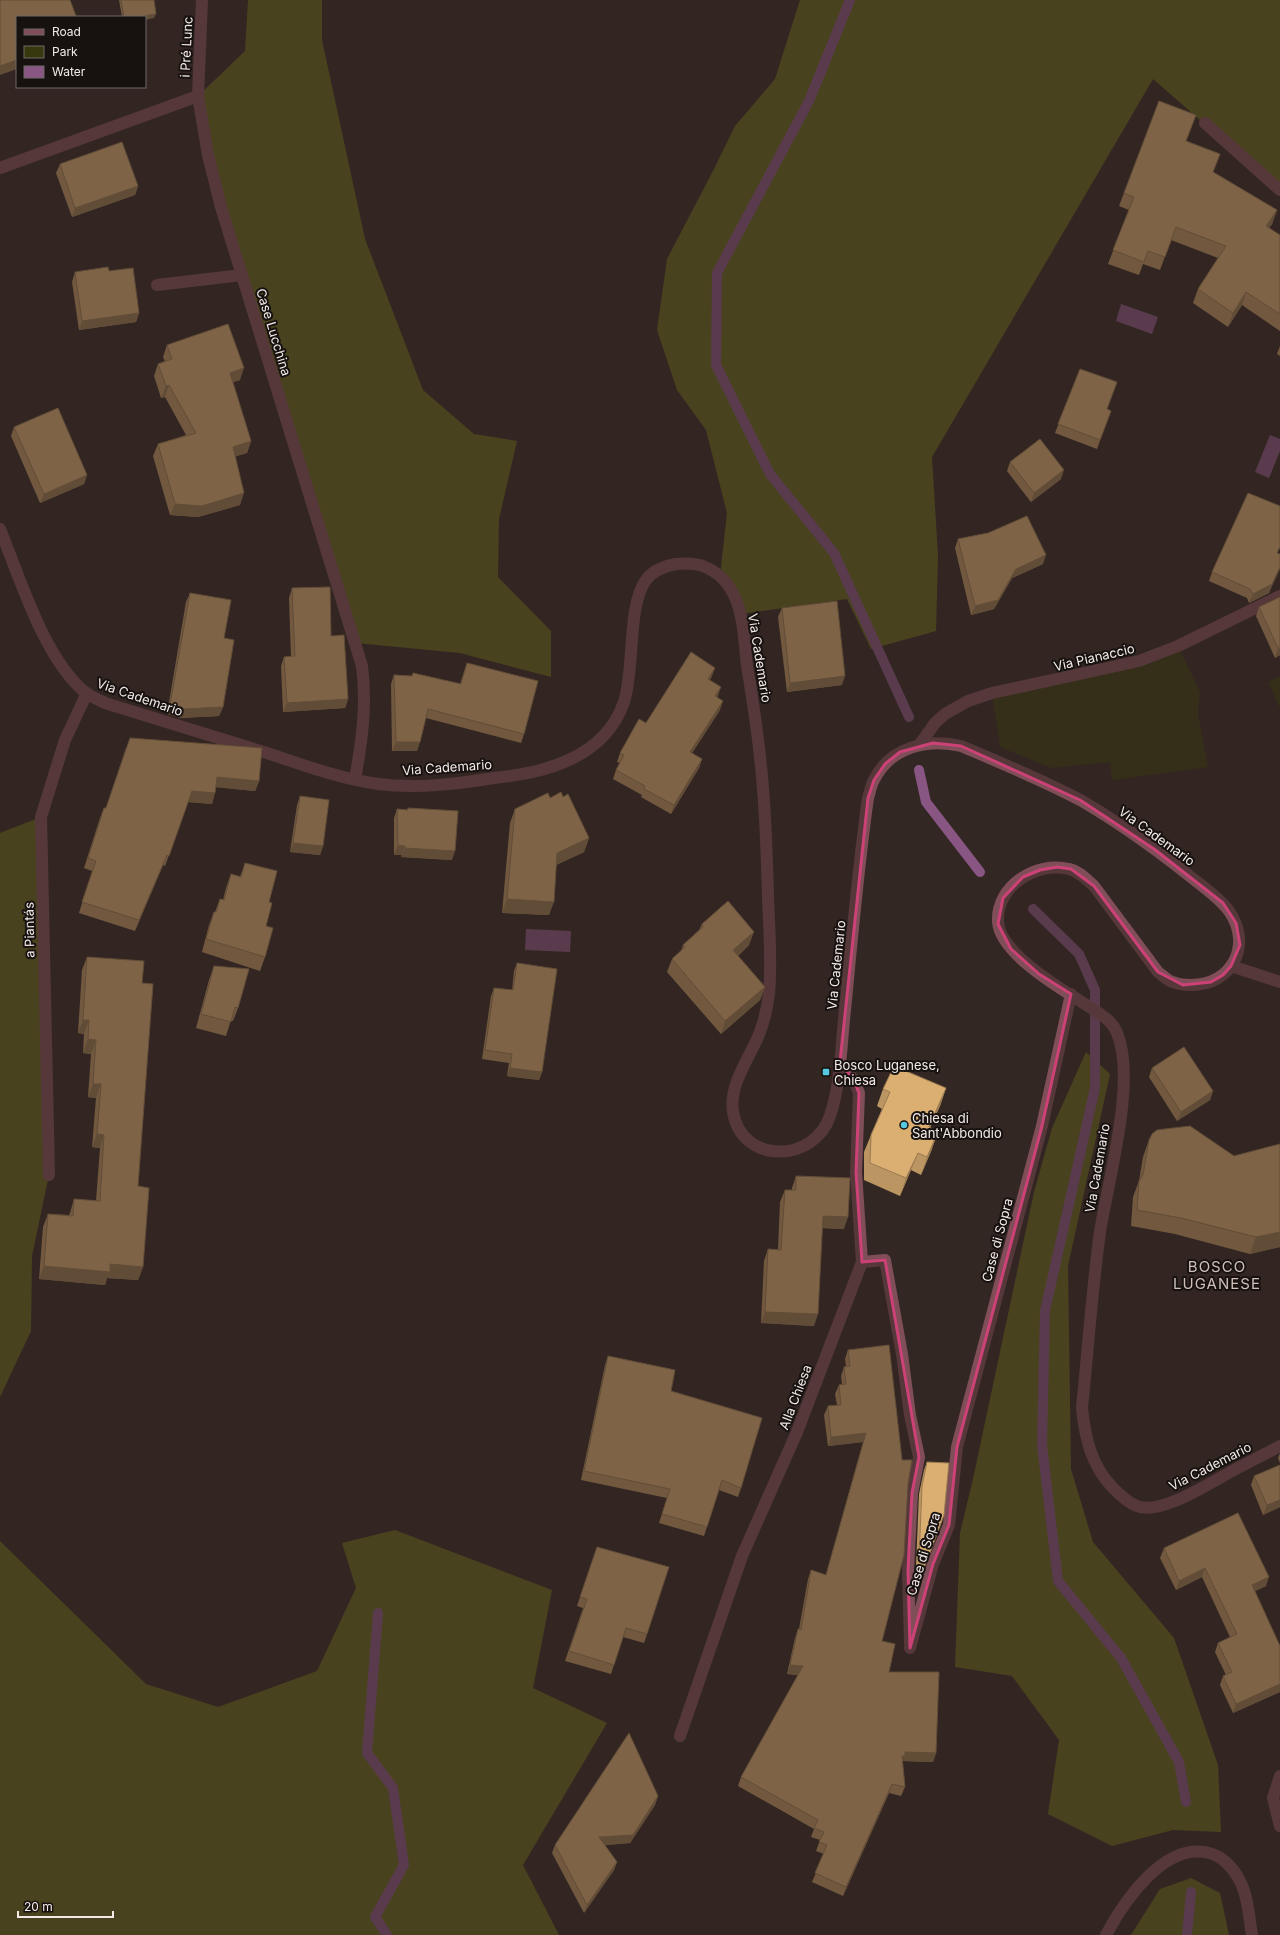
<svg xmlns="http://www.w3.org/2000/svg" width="1280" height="1935" font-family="Inter,sans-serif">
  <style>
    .green { fill: #38380e }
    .forest { fill: #656419 }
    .water { fill: #895684 }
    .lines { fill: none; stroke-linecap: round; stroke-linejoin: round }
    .stream { stroke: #895684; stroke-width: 10 }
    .service { stroke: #804e59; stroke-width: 12 }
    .pedestrian { stroke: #804e59; stroke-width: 12 }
    .minor { stroke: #804e59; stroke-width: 12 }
    .tertiary { stroke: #804e59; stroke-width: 12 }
    .wall { fill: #bc9662 }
    .shaded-wall { fill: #997a50 }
    .building { fill: #dbae72; stroke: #997a50 }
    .marked { fill: none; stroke: #cc4277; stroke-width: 3; stroke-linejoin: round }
    .poi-dot { fill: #56c9e0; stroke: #171210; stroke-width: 1.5 }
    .labels { text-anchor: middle; stroke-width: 4; stroke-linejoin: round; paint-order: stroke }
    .street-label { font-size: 13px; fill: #f3eae8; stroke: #171210 }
    .poi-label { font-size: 13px; fill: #f3eae8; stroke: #171210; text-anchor: start }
    .quarter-label { font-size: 15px; letter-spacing: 1px; fill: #cfbfb9; stroke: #171210 }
  </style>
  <rect width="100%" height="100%" fill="#332723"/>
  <!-- green -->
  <g class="green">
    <path d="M1178 646 1200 692 1198 714 1208 767 1112 780 1110 762 1051 768 1000 747 992 693Z"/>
    <path d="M1280 676V708L1268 682Z"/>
  </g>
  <!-- forest -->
  <g class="forest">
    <path d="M248 0H322V40L365 239 423 390 474 434 517 441 499 519 498 577 551 631V677L460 653 356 643 242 275 198 96 245 51Z"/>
    <path d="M800 0H1280V190L1153 79 932 457 938 556 936 631 871 649 847 599 740 614 720 576 727 513 706 430 677 390 657 330 667 259 714 169 735 126 775 79Z"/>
    <path d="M41 817 49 1175 32 1256 31 1331 0 1397V833Z"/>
    <path d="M1086 1052 1110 1074 1068 1266 1071 1469 1093 1542 1174 1638 1218 1765 1221 1832 1173 1830 1112 1846 1048 1814 1059 1740 1012 1676 955 1667 960 1533 973 1479 1034 1192 1052 1128Z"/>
    <path d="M395 1530 552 1590 533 1688 607 1723 523 1865 559 1935H0V1541L146 1684 218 1707 317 1671 356 1588 342 1543Z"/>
    <path d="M1191 1878 1220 1893 1229 1935H1131L1160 1889Z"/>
  </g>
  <!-- water -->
  <g class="water">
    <path d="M1121 304 1158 317 1152 334 1116 321Z"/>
    <path d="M1270 435 1280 439V451L1269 478 1255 472Z"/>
    <path d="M526 929 571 931 570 952 525 950Z"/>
  </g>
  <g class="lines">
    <!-- stream -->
    <g class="stream">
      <path d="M850 0 809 101 717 273 716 365 770 474 834 553 909 717"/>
      <path d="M919 770 926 802 980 872"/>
      <path d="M1033 909 1079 954 1095 990V1088L1045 1311 1042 1445 1058 1581 1121 1658 1179 1762 1186 1802"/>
      <path d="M378 1613 367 1753 393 1788 404 1865 375 1917 387 1935"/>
      <path d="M1187 1935 1191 1892"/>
    </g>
    <!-- service -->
    <g class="service">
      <path d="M1205 123 1280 190"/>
      <path d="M157 285 242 275"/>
      <path d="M680 1736 742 1556 797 1432"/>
    </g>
    <!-- pedestrian -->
    <path class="pedestrian" d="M862 1262 885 1260 902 1354 910 1415 919 1457 912 1493 908 1570 910 1643"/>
    <!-- minor -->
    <g class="minor">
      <path d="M202 0 198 96 208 155 221 207 362 666C367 705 362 741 355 779"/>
      <path d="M0 168 198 96"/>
      <path d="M920 744 935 723 945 714 968 701 992 693 1139 661 1178 646 1280 596"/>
      <path d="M1231 966 1280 982"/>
      <path d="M49 1175 41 817 65 740 87 693"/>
      <path d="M797 1432 862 1262 856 1172 859 1093 854 1081 840 1062"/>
      <path d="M910 1648 933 1564 949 1525 957 1447 1042 1126 1071 994"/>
    </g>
    <!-- tertiary -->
    <g class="tertiary">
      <path d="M0 529C20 578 44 659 86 693 92 697 99 700 105 703 159 720 213 736 267 753 303 765 341 779 378 784 417 789 456 784 494 778 520 775 546 771 571 759 596 747 615 728 624 702 635 668 627 606 646 580 653 570 665 566 676 564 686 563 694 563 703 566 713 570 724 578 730 588 744 609 744 641 747 666 754 707 760 748 763 789 766 825 767 860 768 896 769 928 772 962 769 994 767 1009 764 1023 758 1037 748 1060 729 1085 733 1112 742 1165 814 1163 830 1116 841 1083 841 1045 845 1010 852 939 858 868 868 798 870 792 871 785 874 780 890 747 928 738 961 746 1001 763 1043 780 1082 801 1118 822 1153 847 1186 873 1200 885 1218 896 1229 911 1253 945 1232 985 1191 985 1184 985 1177 984 1170 981 1166 979 1162 975 1158 972L1094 886C1086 879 1079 871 1069 869 1036 861 996 886 998 922 1000 954 1063 990 1088 1006 1100 1014 1112 1020 1117 1033 1137 1080 1108 1180 1100 1232 1092 1290 1088 1349 1082 1408 1085 1438 1091 1465 1113 1488 1119 1494 1128 1503 1137 1506 1161 1516 1213 1481 1234 1470 1249 1462 1265 1454 1280 1446"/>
      <path d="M1280 1776 1273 1798 1280 1826"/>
      <path d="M1106 1935C1124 1901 1165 1841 1209 1853 1223 1856 1234 1869 1240 1881 1248 1897 1249 1917 1252 1935"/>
    </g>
  </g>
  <!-- wall -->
  <g class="wall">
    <path d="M119 0H154V18L145 17H122Z"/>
    <path d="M1159 101 1186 141 1213 172 1277 210 1272 224 1269 228 1280 235V331L1242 305 1228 327 1193 303 1198 289 1218 258 1171 240 1160 270 1143 264 1139 275 1108 264 1129 210 1119 206Z"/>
    <path d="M60 164 138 186 135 195 72 217 56 173Z"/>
    <path d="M109 271 139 313 136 322 79 330 72 282 75 272Z"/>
    <path d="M167 345 240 380 233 382 251 441 247 453 235 456 240 505 198 517 170 515 153 456 158 444 186 435 165 397 161 398 154 376 158 364 165 361 163 357Z"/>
    <path d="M1280 346V356L1277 354Z"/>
    <path d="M1080 369 1107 409 1111 411 1097 449 1055 433Z"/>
    <path d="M14 427 87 475 84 484 40 503 11 436Z"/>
    <path d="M1010 462 1061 479 1031 502 1007 471Z"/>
    <path d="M988 533 1043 564 1012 578 994 609 971 615 955 548 958 539Z"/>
    <path d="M1278 553 1269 593 1249 603 1247 598 1209 581 1212 572Z"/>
    <path d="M292 588 331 636 348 699 345 708 283 712 281 666 284 657H291L289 598Z"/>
    <path d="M190 593 224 638 223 707 219 716 180 718 167 714 186 602Z"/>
    <path d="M1280 597V655L1275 658 1256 616 1259 607Z"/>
    <path d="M782 608 842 685 787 692 778 617Z"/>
    <path d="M467 663 524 734 521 743 426 718 417 751H392L391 684 394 675 412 676 413 673 460 684Z"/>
    <path d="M712 676 710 680 718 696 717 697 720 710 692 753 702 759 699 768 671 814 641 797 642 795 613 779 616 770 620 763 617 762 620 753 646 723Z"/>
    <path d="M126 748 259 781 255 791 216 787 212 804 188 802 165 866 163 865 135 931 79 913 92 871 84 868 100 818 104 808H106Z"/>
    <path d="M300 796 323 846 320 855 290 852 297 805Z"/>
    <path d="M550 798 589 838 584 852 556 865 549 915 502 913 510 823 515 809Z"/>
    <path d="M408 808 452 860 401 857 402 855H394V818L397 809 407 810Z"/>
    <path d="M245 863 269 902 266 926 265 957 260 971 202 952 209 925 214 912H215L220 899 223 900 226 888 231 874 240 877Z"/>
    <path d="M702 924 749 945 738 956 765 987 760 1000 721 1034 667 972 672 959 681 951 683 945 699 930Z"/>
    <path d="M87 957 142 983 138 1186 143 1267 138 1280 107 1278 105 1285 39 1279 43 1227 48 1214 69 1215 70 1213 74 1199 96 1201 100 1148 92 1147 96 1098 88 1097 91 1054 83 1053 84 1034 78 1033 82 970Z"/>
    <path d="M517 963 542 1072 539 1080 507 1076 509 1063 482 1059 491 996 494 988 512 990 514 971Z"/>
    <path d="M214 966 238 1008 233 1021 231 1020 226 1036 196 1028 209 980Z"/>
    <path d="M1152 1068 1213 1091 1210 1100 1177 1121 1149 1077Z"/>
    <path d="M946 1088 940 1106 930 1128 932 1149 921 1175 911 1170 900 1196 864 1180V1152L871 1135 882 1109 877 1106 883 1089Z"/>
    <path d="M1149 1140 1234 1156 1280 1144V1247L1250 1254 1175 1234 1131 1226 1133 1197 1139 1181 1143 1157Z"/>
    <path d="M796 1176 844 1229 822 1228 814 1326 761 1323 764 1261 768 1249 778 1250 780 1202 785 1190H792V1188Z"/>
    <path d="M848 1350 902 1460 908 1484 882 1641 889 1672 936 1753 933 1762 903 1761 902 1764 905 1787 901 1796 889 1793 843 1896 812 1882 824 1854 816 1851 820 1840 811 1837 814 1829 738 1786 741 1777 798 1675 787 1674 795 1638 798 1629H799L808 1579 811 1570 826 1575 863 1442 828 1446 824 1415 828 1406 837 1405 835 1394 839 1385 842 1384 841 1376 844 1367 846 1366 845 1359Z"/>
    <path d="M608 1356 671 1391 741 1488 738 1497 719 1490 704 1536 659 1523 667 1498 581 1480 605 1365Z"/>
    <path d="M1280 1453V1463L1278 1458Z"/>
    <path d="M927 1462 944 1515 924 1569 916 1567 919 1494 924 1470Z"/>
    <path d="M1280 1465V1507L1263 1515 1251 1485 1254 1476Z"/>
    <path d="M1164 1548 1266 1586 1255 1591 1280 1646V1692L1233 1713 1220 1685 1223 1676 1226 1675 1215 1652 1218 1643 1230 1637 1202 1577 1176 1590 1160 1558Z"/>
    <path d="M594 1556 647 1634 644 1643 623 1637 611 1674 565 1661 583 1608 577 1606Z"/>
    <path d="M658 1796 655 1805 630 1843 605 1845 617 1862 614 1870 584 1913 552 1853 555 1845Z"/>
  </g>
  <!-- shaded-wall -->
  <g class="shaded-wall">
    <path d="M156 14 154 18 145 20V17H137Z"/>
    <path d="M17 60V69L0 75V66Z"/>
    <path d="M138 186 135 195 72 217 75 208Z"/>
    <path d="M1277 210 1272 224 1261 240 1266 226Z"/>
    <path d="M1246 292 1242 305 1228 327 1233 313Z"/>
    <path d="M139 313 136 322 79 330 82 321Z"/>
    <path d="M244 368 240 380 225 385 230 373Z"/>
    <path d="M169 385 165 397 161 398 166 386Z"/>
    <path d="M251 441 247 453 228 459 233 447Z"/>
    <path d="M1064 470 1061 479 1031 502 1034 493Z"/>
    <path d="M87 475 84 484 40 503 44 494Z"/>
    <path d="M244 493 240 505 198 517 170 515 175 504Z"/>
    <path d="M1046 555 1043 564 1012 578 994 609 971 615 975 606 1016 569Z"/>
    <path d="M1280 567V569L1269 593 1249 603 1253 594Z"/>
    <path d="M1278 648H1280V655L1275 658Z"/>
    <path d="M715 668 712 676 705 688 708 679Z"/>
    <path d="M845 676 842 685 787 692 790 683Z"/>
    <path d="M721 687 718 696 712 705 715 696Z"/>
    <path d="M348 699 345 708 283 712 287 703Z"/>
    <path d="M723 701 720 710 687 761 690 752Z"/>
    <path d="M223 707 219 716 180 718 183 709Z"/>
    <path d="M396 742H420L417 751H392Z"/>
    <path d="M702 759 699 768 671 814 674 805Z"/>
    <path d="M217 777 259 781 255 791 213 787Z"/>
    <path d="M192 791 215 793 212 804 188 802Z"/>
    <path d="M589 838 584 852 552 867 557 853Z"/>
    <path d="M293 843 323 846 320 855 290 852Z"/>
    <path d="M398 845 405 846 402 855H394Z"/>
    <path d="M405 848 455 851 452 860 401 857Z"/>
    <path d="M167 855 163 865 135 931 139 920Z"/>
    <path d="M507 899 554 902 549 915 502 913Z"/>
    <path d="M754 932 749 945 728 964 733 950Z"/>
    <path d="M765 987 760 1000 721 1034 725 1021Z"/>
    <path d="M83 1020H89L84 1034 78 1033Z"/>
    <path d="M88 1039 96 1040 91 1054 83 1053Z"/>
    <path d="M510 1068 542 1072 539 1080 507 1076Z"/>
    <path d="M93 1084H101L96 1098 88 1097Z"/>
    <path d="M946 1088 940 1106 922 1145 929 1127Z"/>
    <path d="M1213 1091 1210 1100 1177 1121 1181 1112Z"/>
    <path d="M938 1132 932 1149 921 1175 927 1157Z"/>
    <path d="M97 1134 104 1135 100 1148 92 1147Z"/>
    <path d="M918 1153 911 1170 900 1196 906 1178Z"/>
    <path d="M823 1216 848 1217 844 1229 819 1228Z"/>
    <path d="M1280 1232V1247L1250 1254 1256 1237Z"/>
    <path d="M110 1264 143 1267 138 1280 107 1278 105 1285 39 1279 44 1266Z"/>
    <path d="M765 1312 818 1314 814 1326 761 1323Z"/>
    <path d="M866 1433 863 1442 828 1446 831 1437Z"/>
    <path d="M1280 1500V1507L1263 1515 1267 1505Z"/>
    <path d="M1205 1568 1202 1577 1176 1590 1179 1581Z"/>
    <path d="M1269 1577 1266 1586 1249 1594 1252 1585Z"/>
    <path d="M790 1665 803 1666 800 1675 787 1674Z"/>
    <path d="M1280 1684V1692L1233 1713 1236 1704Z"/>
    <path d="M905 1752 936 1753 933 1762 903 1761 902 1765V1756Z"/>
    <path d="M892 1784 889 1793 843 1896 846 1887Z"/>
    <path d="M658 1796 655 1805 630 1843 596 1846 599 1837Z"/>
    <path d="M617 1862 614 1870 584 1913 587 1905Z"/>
  </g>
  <!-- building -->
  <g class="building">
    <path d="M0 0H70L76 16 72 17H17V60L0 66Z"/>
    <path d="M121 0H154L156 14 137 17H124Z"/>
    <path d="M1159 101 1196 115 1186 141 1220 154 1213 172 1277 210 1266 226 1280 235V314L1246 292 1233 313 1198 289 1226 246 1176 227 1165 257 1148 251 1144 262 1113 250 1134 197 1124 193Z"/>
    <path d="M122 142 138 186 75 208 60 164Z"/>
    <path d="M108 267 109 271 133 268 139 313 82 321 75 272Z"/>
    <path d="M228 324 244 368 230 373 251 441 233 447 244 493 202 506 175 504 158 444 196 433 169 385 166 386 158 364 172 359 167 345Z"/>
    <path d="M1080 369 1117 382 1107 409 1111 411 1100 440 1058 424Z"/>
    <path d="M58 408 87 475 44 494 14 427Z"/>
    <path d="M1040 439 1064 470 1034 493 1010 462Z"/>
    <path d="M1248 493 1280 506V547L1277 553 1280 554V567L1272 584 1253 594 1250 589 1212 572Z"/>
    <path d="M1027 516 1046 555 1016 569 998 600 975 606 958 539 988 533Z"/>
    <path d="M330 587 331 636 344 635 348 699 287 703 284 657 295 656 292 588Z"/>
    <path d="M190 593 231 600 224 638 234 640 223 707 183 709 170 705Z"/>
    <path d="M1280 597V648H1278L1259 607Z"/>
    <path d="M837 601 845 676 790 683 782 608Z"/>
    <path d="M691 652 715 668 708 679 721 687 715 696 723 701 690 752 702 759 674 805 644 789 645 786 616 770 624 755 620 753 639 719 646 723Z"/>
    <path d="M467 663 538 681 524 734 428 709 420 742H396L394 675 412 676 413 673 461 684Z"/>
    <path d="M130 738 262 748 259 781 217 777 215 793 192 791 169 856 167 855 139 920 82 902 96 861 88 858 104 808H106Z"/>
    <path d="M561 792 563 797 568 794 589 838 557 853 554 902 507 899 515 809 548 793 550 798Z"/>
    <path d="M300 796 329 800 323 846 293 843Z"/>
    <path d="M408 808 458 811 455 851 405 848V846L398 845 397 809 408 810Z"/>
    <path d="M245 863 277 871 269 902 272 903 266 926 273 928 265 957 206 939 214 912H216L220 899 224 900 231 874 241 877Z"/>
    <path d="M728 901 754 932 733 950 765 987 725 1021 672 959 685 947 683 945 703 927 702 924Z"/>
    <path d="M87 957 144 961 142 983 153 984 138 1186 149 1188 143 1267 110 1264V1272L44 1266 48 1214 73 1216 74 1199 100 1201 104 1135 97 1134 101 1084H93L96 1040 88 1039 89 1020H83Z"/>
    <path d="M517 963 557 969 542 1072 510 1068 512 1054 485 1050 494 988 513 990Z"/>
    <path d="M214 966 249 969 238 1008 235 1007 231 1022 201 1014Z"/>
    <path d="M1184 1047 1213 1091 1181 1112 1152 1068Z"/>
    <path d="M894 1066 946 1088 929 1127 938 1132 927 1157 918 1153 906 1178 870 1163 871 1135 890 1092 883 1089Z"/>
    <path d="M1190 1126 1234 1156 1280 1144V1232L1256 1237 1181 1218 1137 1210 1139 1181 1143 1175 1149 1140 1152 1134 1157 1130Z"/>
    <path d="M796 1176 850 1178 848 1217 823 1216 818 1314 765 1312 768 1249 781 1250 785 1190H796Z"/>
    <path d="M889 1345 902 1460H912L908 1484 904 1555 882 1641 895 1644 889 1672H939L936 1753 905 1752V1756H902L905 1787 892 1784 846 1887 815 1873 827 1845 819 1842 824 1832 814 1828 818 1820 741 1777 803 1666 790 1665 798 1629 801 1630 811 1570 826 1575 866 1433 831 1437 828 1406 841 1405 839 1385 846 1384 844 1367 850 1366 848 1350Z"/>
    <path d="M608 1356 675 1370 671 1391 762 1418 741 1488 722 1480 707 1527 662 1514 670 1489 584 1471Z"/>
    <path d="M927 1462 949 1463 944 1515 927 1561 919 1559 922 1486Z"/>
    <path d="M1280 1465V1500L1267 1505 1254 1476Z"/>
    <path d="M1238 1513 1269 1577 1252 1585 1280 1646V1684L1236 1704 1223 1676 1232 1672 1218 1643 1237 1634 1205 1568 1179 1581 1164 1548Z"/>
    <path d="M597 1547 669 1567 647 1634 626 1628 614 1665 569 1651 587 1599 580 1597Z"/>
    <path d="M629 1733 658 1796 633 1835 599 1837 617 1862 587 1905 555 1845Z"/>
  </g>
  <!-- marked area -->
  <path d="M0 0H1280V1935H0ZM933 743 961 746 1080 800 1154 849 1223 903 1236 923 1240 945 1231 966 1223 975 1211 982 1183 985 1158 972 1094 886 1071 869 1057 867 1040 870 1023 877 1003 898 998 924 1011 949 1039 974 1071 994 1042 1126 957 1447 949 1525 933 1564 910 1648 908 1570 912 1493 919 1457 885 1260 862 1262 856 1172 859 1093 854 1081 840 1062 868 798 874 780 885 764 900 752Z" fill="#332723" fill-opacity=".55" fill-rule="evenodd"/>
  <path class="marked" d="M933 743 961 746 1080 800 1154 849 1223 903 1236 923 1240 945 1231 966 1223 975 1211 982 1183 985 1158 972 1094 886 1071 869 1057 867 1040 870 1023 877 1003 898 998 924 1011 949 1039 974 1071 994 1042 1126 957 1447 949 1525 933 1564 910 1648 908 1570 912 1493 919 1457 885 1260 862 1262 856 1172 859 1093 854 1081 840 1062 868 798 874 780 885 764 900 752Z"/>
  <!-- markers -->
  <g class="poi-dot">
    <rect x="822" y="1068" width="8" height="8" rx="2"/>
    <circle cx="904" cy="1125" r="4"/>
  </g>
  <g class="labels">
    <!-- street labels -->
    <g class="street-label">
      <text transform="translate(186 47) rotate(-87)" y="5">i Pré Lunc</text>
      <text transform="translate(274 332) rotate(73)" y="5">Case Lucchina</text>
      <text transform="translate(1094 657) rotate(-13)" y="5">Via Pianaccio</text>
      <text transform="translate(760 658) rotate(81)" y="5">Via Cademario</text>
      <text transform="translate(140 697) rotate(19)" y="5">Via Cademario</text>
      <text transform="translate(447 767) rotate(-4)" y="5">Via Cademario</text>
      <text transform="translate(1157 836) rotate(36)" y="5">Via Cademario</text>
      <text transform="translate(29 930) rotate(-91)" y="5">a Piantás</text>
      <text transform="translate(836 965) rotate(-84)" y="5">Via Cademario</text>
      <text transform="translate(1097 1168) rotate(-80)" y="5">Via Cademario</text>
      <text transform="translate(997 1240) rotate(-75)" y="5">Case di Sopra</text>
      <text transform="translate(795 1397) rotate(-69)" y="5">Alla Chiesa</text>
      <text transform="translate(1210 1466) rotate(-27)" y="5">Via Cademario</text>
      <text transform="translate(923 1554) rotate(-73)" y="5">Case di Sopra</text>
    </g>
    <!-- poi labels -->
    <g class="poi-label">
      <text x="834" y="1070">Bosco Luganese,<tspan x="834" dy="15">Chiesa</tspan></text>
      <text x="912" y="1123">Chiesa di<tspan x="912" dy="15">Sant'Abbondio</tspan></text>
    </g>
    <!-- quarter labels -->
    <g class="quarter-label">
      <text x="1217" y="1272">BOSCO<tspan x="1217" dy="17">LUGANESE</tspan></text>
    </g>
  </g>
  <!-- legend -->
  <rect x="16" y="16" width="130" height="72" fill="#171210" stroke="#6f6866"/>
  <rect x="24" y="29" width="20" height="6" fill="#804e59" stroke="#6f6866"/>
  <text x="52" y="36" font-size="12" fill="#f3eae8">Road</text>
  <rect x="24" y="46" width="20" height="12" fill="#38380e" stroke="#6f6866"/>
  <text x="52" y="56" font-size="12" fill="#f3eae8">Park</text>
  <rect x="24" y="66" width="20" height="12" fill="#895684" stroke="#6f6866"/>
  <text x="52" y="76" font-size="12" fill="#f3eae8">Water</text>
  <!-- scale -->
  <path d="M18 1911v6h95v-6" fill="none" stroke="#f3eae8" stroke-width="2"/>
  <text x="24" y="1911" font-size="12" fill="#f3eae8" stroke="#171210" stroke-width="3" paint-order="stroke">20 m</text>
</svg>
